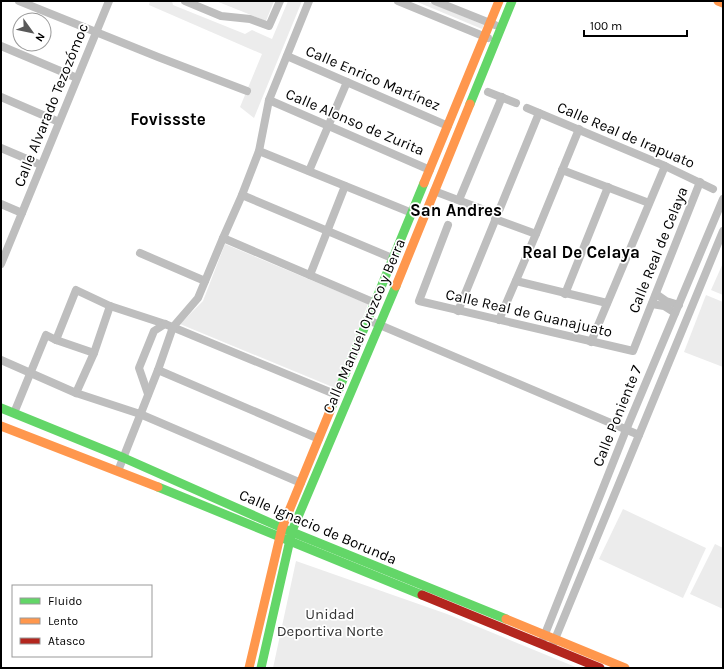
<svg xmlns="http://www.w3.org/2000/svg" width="724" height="669" font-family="Karla,sans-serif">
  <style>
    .green { fill: #ececec }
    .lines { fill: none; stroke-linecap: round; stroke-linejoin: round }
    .street { stroke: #bebebe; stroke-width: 8 }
    .fast { stroke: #63d668; stroke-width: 9 }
    .slow { stroke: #ff974d; stroke-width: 9 }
    .jam { stroke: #b3261e; stroke-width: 9 }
    .labels { text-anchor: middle; stroke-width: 3.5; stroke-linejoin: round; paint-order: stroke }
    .street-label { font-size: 15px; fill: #000; stroke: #fff }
    .park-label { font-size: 15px; fill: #333; stroke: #fff }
    .quarter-label { font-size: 17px; font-weight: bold; fill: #000; stroke: #fff }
  </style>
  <rect width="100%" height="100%" fill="#fff"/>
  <!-- green -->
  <g class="green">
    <path d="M150 1H172L173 5 245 34 252 30 272 39 288 1H302L254 118 240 107 262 54 149 5Z"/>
    <path d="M216 1H274L266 21Z"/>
    <path d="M415 1H426L484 25 482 29Z"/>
    <path d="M225 244 368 304 335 388 180 324 203 301Z"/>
    <path d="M723 263V295L711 290Z"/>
    <path d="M706 295 723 302V367L684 352Z"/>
    <path d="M623 509 706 548 683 598 599 559Z"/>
    <path d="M715 544 723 548V609L690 594Z"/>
    <path d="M296 561 447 614 578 668H273Z"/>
  </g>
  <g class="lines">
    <!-- street -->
    <g class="street">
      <path d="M19 1 158 57 247 91"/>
      <path d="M185 1 221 16 250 19 269 26 280 1"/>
      <path d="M398 1 488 38"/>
      <path d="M435 1 495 25"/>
      <path d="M1 46 77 78"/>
      <path d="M287 56 448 126"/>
      <path d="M488 92 516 103"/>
      <path d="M1 97 59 122"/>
      <path d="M269 100 430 170"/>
      <path d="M527 108 665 166 713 189"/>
      <path d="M1 148 41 165"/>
      <path d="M259 151 412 213"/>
      <path d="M562 170 649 203"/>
      <path d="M309 171 347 82"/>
      <path d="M434 191 487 211"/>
      <path d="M242 195 392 258"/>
      <path d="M459 200 502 97"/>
      <path d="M1 204 22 213"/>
      <path d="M495 219 536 234"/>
      <path d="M448 225 419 301 633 351 700 182"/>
      <path d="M223 238 375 303"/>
      <path d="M140 253 205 281"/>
      <path d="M1 264 109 1"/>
      <path d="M310 275 345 186"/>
      <path d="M516 281 607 303"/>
      <path d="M565 294 608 187"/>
      <path d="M656 294 666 301 679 305"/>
      <path d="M652 304 664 306 675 313"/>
      <path d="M458 311 539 113"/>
      <path d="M368 320 639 435"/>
      <path d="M499 320 536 234 579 129"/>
      <path d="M56 340 76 290 110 306 165 324 337 395"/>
      <path d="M591 342 665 166"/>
      <path d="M1 360 76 393 140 414 301 483"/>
      <path d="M158 370 319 439"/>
      <path d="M76 393 94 353 110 306"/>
      <path d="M148 394 139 368 154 331 165 324"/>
      <path d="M14 413 46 335 56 340 94 353"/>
      <path d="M118 471 158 370 173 327 198 298 223 238 242 195 259 151 269 100 309 1"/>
      <path d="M543 639 626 430 723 199"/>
      <path d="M553 644 723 231"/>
    </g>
    <!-- fast -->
    <g class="fast">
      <path d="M470 104 512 1"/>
      <path d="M1 408 124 458 282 528 506 619"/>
      <path d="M330 411 424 183"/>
      <path d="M158 487 422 595"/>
      <path d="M261 668 292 531 396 286"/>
    </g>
    <!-- slow -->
    <g class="slow">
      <path d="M718 1 723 3"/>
      <path d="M424 183 499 1"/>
      <path d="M396 286 470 104"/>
      <path d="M1 426 158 487"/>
      <path d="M506 619 625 668"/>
      <path d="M249 668 282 528 330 411"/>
    </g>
    <!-- jam -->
    <path class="jam" d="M422 595 600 668"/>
  </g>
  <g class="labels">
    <!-- street labels -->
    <g class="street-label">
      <text transform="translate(373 78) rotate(23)" y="5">Calle Enrico Martínez</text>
      <text transform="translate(51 105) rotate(-68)" y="5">Calle Alvarado Tezozómoc</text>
      <text transform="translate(355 122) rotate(23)" y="5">Calle Alonso de Zurita</text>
      <text transform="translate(626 135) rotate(23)" y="5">Calle Real de Irapuato</text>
      <text transform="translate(658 250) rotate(-68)" y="5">Calle Real de Celaya</text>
      <text transform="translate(529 313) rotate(13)" y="5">Calle Real de Guanajuato</text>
      <text transform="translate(364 326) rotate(-67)" y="5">Calle Manuel Orozco y Berra</text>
      <text transform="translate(617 416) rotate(-68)" y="5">Calle Poniente 7</text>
      <text transform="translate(318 527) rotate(23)" y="5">Calle Ignacio de Borunda</text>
    </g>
    <!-- park labels -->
    <g class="park-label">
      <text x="330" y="619">Unidad<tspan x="330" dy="17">Deportiva Norte</tspan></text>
    </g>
    <!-- quarter labels -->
    <g class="quarter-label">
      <text x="168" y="125">Fovissste</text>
      <text x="456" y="216">San Andres</text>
      <text x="581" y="258">Real De Celaya</text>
    </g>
  </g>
  <!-- border -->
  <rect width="724" height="669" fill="none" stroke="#000000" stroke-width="4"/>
  <!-- legend -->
  <rect x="12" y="585" width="140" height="72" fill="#ffffff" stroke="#999999"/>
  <rect x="20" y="598" width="20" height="6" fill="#63d668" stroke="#999999"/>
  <text x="48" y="605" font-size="12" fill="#000000">Fluido</text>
  <rect x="20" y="618" width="20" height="6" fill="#ff974d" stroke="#999999"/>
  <text x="48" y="625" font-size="12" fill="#000000">Lento</text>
  <rect x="20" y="638" width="20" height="6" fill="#b3261e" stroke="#999999"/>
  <text x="48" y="645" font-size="12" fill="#000000">Atasco</text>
  <!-- north arrow -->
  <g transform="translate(32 32) rotate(123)"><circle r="19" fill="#ffffff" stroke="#999999"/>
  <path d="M0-3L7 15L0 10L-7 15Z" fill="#595959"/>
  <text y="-6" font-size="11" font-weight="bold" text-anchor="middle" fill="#000000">N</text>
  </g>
  <!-- scale -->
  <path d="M584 30v6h103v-6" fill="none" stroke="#000000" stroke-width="2"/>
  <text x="590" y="30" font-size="12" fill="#000000" stroke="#ffffff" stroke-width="3" paint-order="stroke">100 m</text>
</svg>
